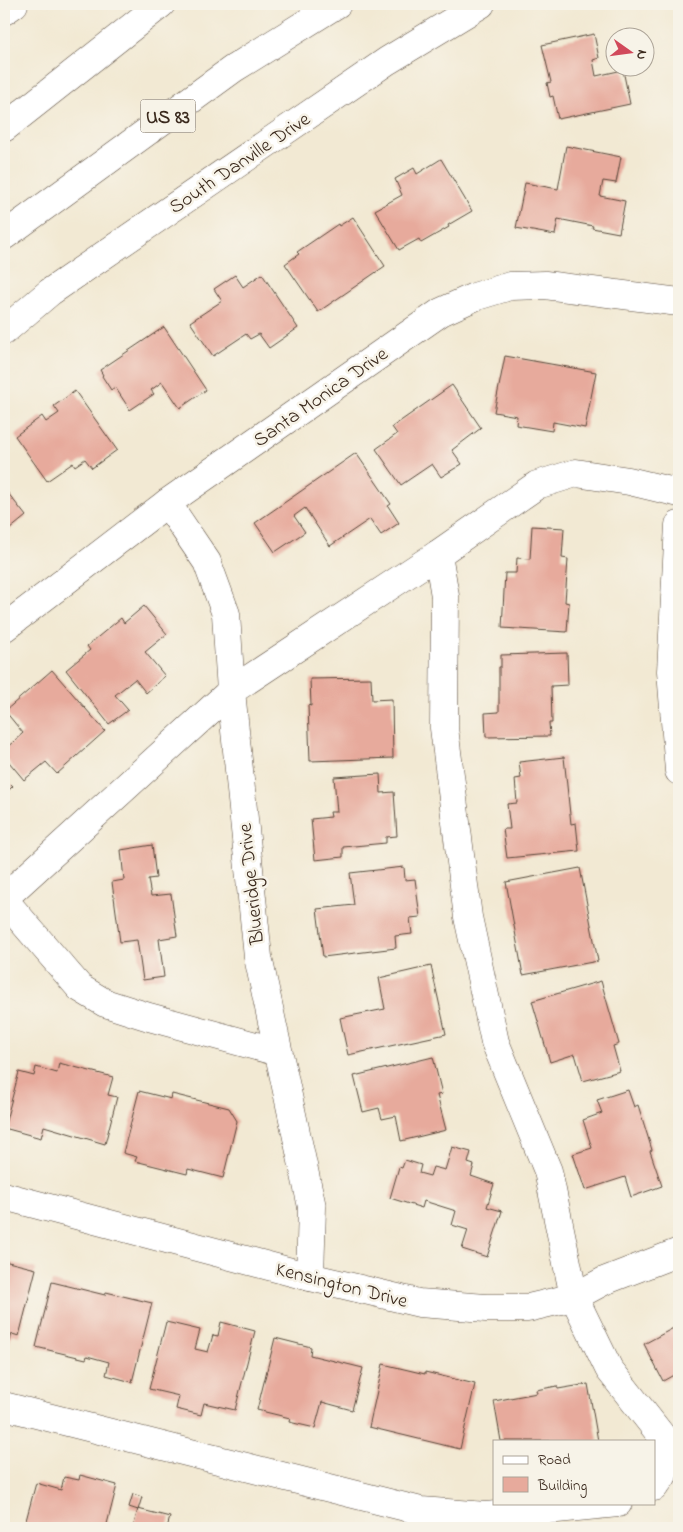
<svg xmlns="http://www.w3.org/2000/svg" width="683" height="1532" font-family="'Indie Flower',sans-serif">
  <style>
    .building { fill: #e7aa9c }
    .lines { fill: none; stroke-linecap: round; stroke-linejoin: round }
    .minor-casing { stroke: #564739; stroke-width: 29 }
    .major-casing { stroke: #564739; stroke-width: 29 }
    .highway-casing { stroke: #564739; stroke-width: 29 }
    .minor { stroke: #fff; stroke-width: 28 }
    .major { stroke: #fff; stroke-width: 28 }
    .highway { stroke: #fff; stroke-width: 28 }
    .labels { text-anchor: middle; stroke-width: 5; stroke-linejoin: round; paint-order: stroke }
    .shield { fill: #f7f3e8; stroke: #73665b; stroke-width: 1 }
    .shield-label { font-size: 19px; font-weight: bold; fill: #3b2a1e }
    .street-label { font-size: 20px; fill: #3b2a1e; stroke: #f7f3e8 }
  </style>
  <rect width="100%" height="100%" fill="#f7f3e8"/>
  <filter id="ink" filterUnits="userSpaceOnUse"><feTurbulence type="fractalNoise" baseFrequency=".02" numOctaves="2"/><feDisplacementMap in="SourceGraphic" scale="10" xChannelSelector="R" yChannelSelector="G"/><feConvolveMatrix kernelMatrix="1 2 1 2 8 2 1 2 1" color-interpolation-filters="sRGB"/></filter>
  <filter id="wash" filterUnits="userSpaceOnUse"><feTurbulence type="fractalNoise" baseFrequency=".0096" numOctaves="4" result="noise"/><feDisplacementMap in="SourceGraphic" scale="20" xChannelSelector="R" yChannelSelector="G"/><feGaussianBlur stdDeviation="1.12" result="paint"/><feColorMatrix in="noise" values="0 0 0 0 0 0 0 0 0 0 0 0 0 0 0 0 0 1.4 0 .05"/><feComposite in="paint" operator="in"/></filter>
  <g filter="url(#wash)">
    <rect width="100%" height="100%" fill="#f2e9d3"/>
    <g id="blocks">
      <!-- building -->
      <g class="building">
        <path d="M594 34 599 58 593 60 596 76 623 70 630 104 558 119 553 96 550 97 547 83 551 82 542 45Z"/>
        <path d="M566 146 621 157 616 183 603 181 600 196 625 201 619 233 592 228 593 226 558 219 555 235 516 228 525 183 558 189Z"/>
        <path d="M441 159 472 211 448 225 449 227 421 243 419 239 399 250 375 210 402 195 395 179 414 168 417 174Z"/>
        <path d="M353 217 385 266 318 312 285 264 299 254 297 252 338 224 339 226Z"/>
        <path d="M262 274 298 328 269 348 259 334 250 339 246 334 213 356 190 322 222 301 214 289 235 275 243 287Z"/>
        <path d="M164 327 206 390 180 408 162 382 151 390 154 394 130 410 115 387 111 390 102 376 103 375 100 370Z"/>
        <path d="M505 356 596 372 585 428 553 422 552 431 516 425 517 416 494 412Z"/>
        <path d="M452 385 481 428 452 450 462 464 441 477 432 464 401 485 376 449 397 434 392 427Z"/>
        <path d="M75 391 117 450 92 468 85 459 75 466 73 463 47 481 15 436 42 416 46 422 59 413 54 406Z"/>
        <path d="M356 453 391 504 388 506 399 523 381 535 370 519 330 546 305 508 294 516 305 532 275 552 255 523Z"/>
        <path d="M4 488 26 516 4 534Z"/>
        <path d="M532 526 564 528 562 558 568 559 565 602 569 603 567 632 502 628 505 573H516L517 558 530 559Z"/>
        <path d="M144 606 167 634 145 652 165 676 146 693 135 679 115 695 128 710 109 724 66 670 90 650 87 646 121 618 124 623Z"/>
        <path d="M567 653 568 685 551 686 552 723H549L550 736 486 737 485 713 499 712V667H501V655Z"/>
        <path d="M52 670 105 731 57 774 46 762 24 780 4 756V750L23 733 5 711Z"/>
        <path d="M371 678 372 700 392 699 393 758 310 761 308 705 311 706 310 679Z"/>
        <path d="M564 757 571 824 576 823 579 851 507 858 503 829H510L507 804 517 803 515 779 521 778 519 762Z"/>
        <path d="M380 774 381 793 394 792 397 836 386 837V843L343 847V857L315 860 311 819 331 817 330 812H337L334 777Z"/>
        <path d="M4 777 13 786 4 795Z"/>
        <path d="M152 845 156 878 148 879 151 896 171 894 177 936 159 939 164 977 143 980 137 940 120 942 112 882 124 880 121 850Z"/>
        <path d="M404 867 405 880 415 879 420 917 410 918 412 934 395 936 396 948 323 957 317 909 354 905 350 873Z"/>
        <path d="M580 868 598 961 523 975 506 882Z"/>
        <path d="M431 966 446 1034 348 1055 340 1018 385 1009 379 978Z"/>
        <path d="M601 981 619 1044 613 1046 620 1071 583 1081 575 1054 550 1062 532 1001Z"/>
        <path d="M433 1057 442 1094 437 1095 446 1130 401 1141 396 1116 382 1119 379 1108 363 1112 354 1076Z"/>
        <path d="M59 1063 113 1077 108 1095 117 1097 105 1144 44 1126 41 1138 4 1128 19 1072 34 1076 36 1067 57 1073Z"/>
        <path d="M628 1090 634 1107 638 1105 652 1150 650 1151 662 1186 631 1197 625 1177 585 1190 573 1154 592 1148 583 1120 602 1113 597 1100Z"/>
        <path d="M139 1091 171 1099 172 1094 229 1108 237 1121 223 1178 188 1169 187 1174 135 1161 137 1157 123 1153Z"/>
        <path d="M452 1147 471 1152 468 1163 474 1165 471 1176 494 1184 487 1207 502 1211 487 1257 462 1249 468 1230 452 1225 456 1211 424 1201 422 1208 390 1198 399 1167 402 1168 405 1160 421 1165 419 1173 430 1176 433 1167 445 1170Z"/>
        <path d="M4 1261 36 1269 19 1336 12 1334 9 1344 4 1342Z"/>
        <path d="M52 1282 105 1295 106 1292 152 1303 132 1382 106 1375 109 1362 87 1356 86 1359 36 1347Z"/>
        <path d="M166 1322 200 1330 195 1349 208 1352 213 1335 218 1336 221 1322 255 1331 235 1410 204 1403 201 1415 176 1409 179 1396 149 1389Z"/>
        <path d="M679 1325V1372L663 1381 644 1344Z"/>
        <path d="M275 1338 311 1347 310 1355 363 1368 352 1410 322 1402 315 1428 289 1422 290 1418 257 1410Z"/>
        <path d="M383 1364 425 1374V1372L475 1384 460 1449 369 1427Z"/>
        <path d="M588 1384 598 1441H501L494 1401 537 1393 536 1390 557 1386 558 1389Z"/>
        <path d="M80 1475 117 1485 106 1528H24L36 1483 61 1490 64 1477 79 1480Z"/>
        <path d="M133 1494 142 1497 138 1510 129 1507Z"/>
        <path d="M138 1509 170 1517 167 1528H133Z"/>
      </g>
    </g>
  </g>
  <g filter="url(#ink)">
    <use href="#blocks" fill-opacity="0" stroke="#564739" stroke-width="1"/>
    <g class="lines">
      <!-- minor casing -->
      <g class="minor-casing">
        <g id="minor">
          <path d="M167 503 207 562 226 614 231 691 258 957 312 1207 310 1277"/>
          <path d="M679 525 671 671 679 771"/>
          <path d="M438 554 445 596 444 728 468 917 495 1042 548 1171 574 1297 609 1369 668 1444 663 1475 654 1487"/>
          <path d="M4 628 167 503 441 312 474 297 510 286 545 285 679 302"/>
          <path d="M4 898 231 691 438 554 537 485 576 473 629 481 679 493"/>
          <path d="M4 900 80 988 105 1003 149 1017 278 1052"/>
          <path d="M4 1196 310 1277 419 1303 486 1308H528L574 1297 604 1281 679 1252"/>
          <path d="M4 1406 421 1511 486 1516 618 1503"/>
        </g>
      </g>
      <!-- major casing -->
      <g class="major-casing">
        <g id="major">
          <path d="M4 11 14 4"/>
          <path d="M4 331 50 292 387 61 481 4"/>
        </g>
      </g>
      <!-- highway casing -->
      <g class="highway-casing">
        <g id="highway">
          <path d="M4 128 161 4"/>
          <path d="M4 236 233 69 337 4"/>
        </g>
      </g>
      <!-- minor -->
      <use href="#minor" class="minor"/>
      <!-- major -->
      <use href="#major" class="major"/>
      <!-- highway -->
      <use href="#highway" class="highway"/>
    </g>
  </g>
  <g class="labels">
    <!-- shield labels -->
    <rect class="shield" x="140.5" y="99.5" width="55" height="33" rx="4"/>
    <g class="shield-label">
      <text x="168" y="123">US 83</text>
    </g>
    <!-- street labels -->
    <g class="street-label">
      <text transform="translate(239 162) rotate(-34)" y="7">South Danville Drive</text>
      <text transform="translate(320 396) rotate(-35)" y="7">Santa Monica Drive</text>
      <text transform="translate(250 884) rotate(-96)" y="7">Blueridge Drive</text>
      <text transform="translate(342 1284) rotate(14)" y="7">Kensington Drive</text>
    </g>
  </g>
  <!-- margin -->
  <rect width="683" height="1532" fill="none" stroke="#f7f3e8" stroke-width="20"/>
  <!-- legend -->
  <rect x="493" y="1440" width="162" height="65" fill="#f7f3e8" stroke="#aca397"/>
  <rect x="503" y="1456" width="25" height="8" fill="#ffffff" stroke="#aca397"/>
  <text x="538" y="1464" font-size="15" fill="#3b2a1e">Road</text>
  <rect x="503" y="1477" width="25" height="15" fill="#e7aa9c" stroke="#aca397"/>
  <text x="538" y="1490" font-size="15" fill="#3b2a1e">Building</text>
  <!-- north arrow -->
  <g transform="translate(630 52) rotate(104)"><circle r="24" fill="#f7f3e8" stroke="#aca397"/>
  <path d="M0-4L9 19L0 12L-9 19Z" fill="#d1495b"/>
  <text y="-8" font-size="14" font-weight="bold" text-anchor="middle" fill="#3b2a1e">N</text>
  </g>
</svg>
